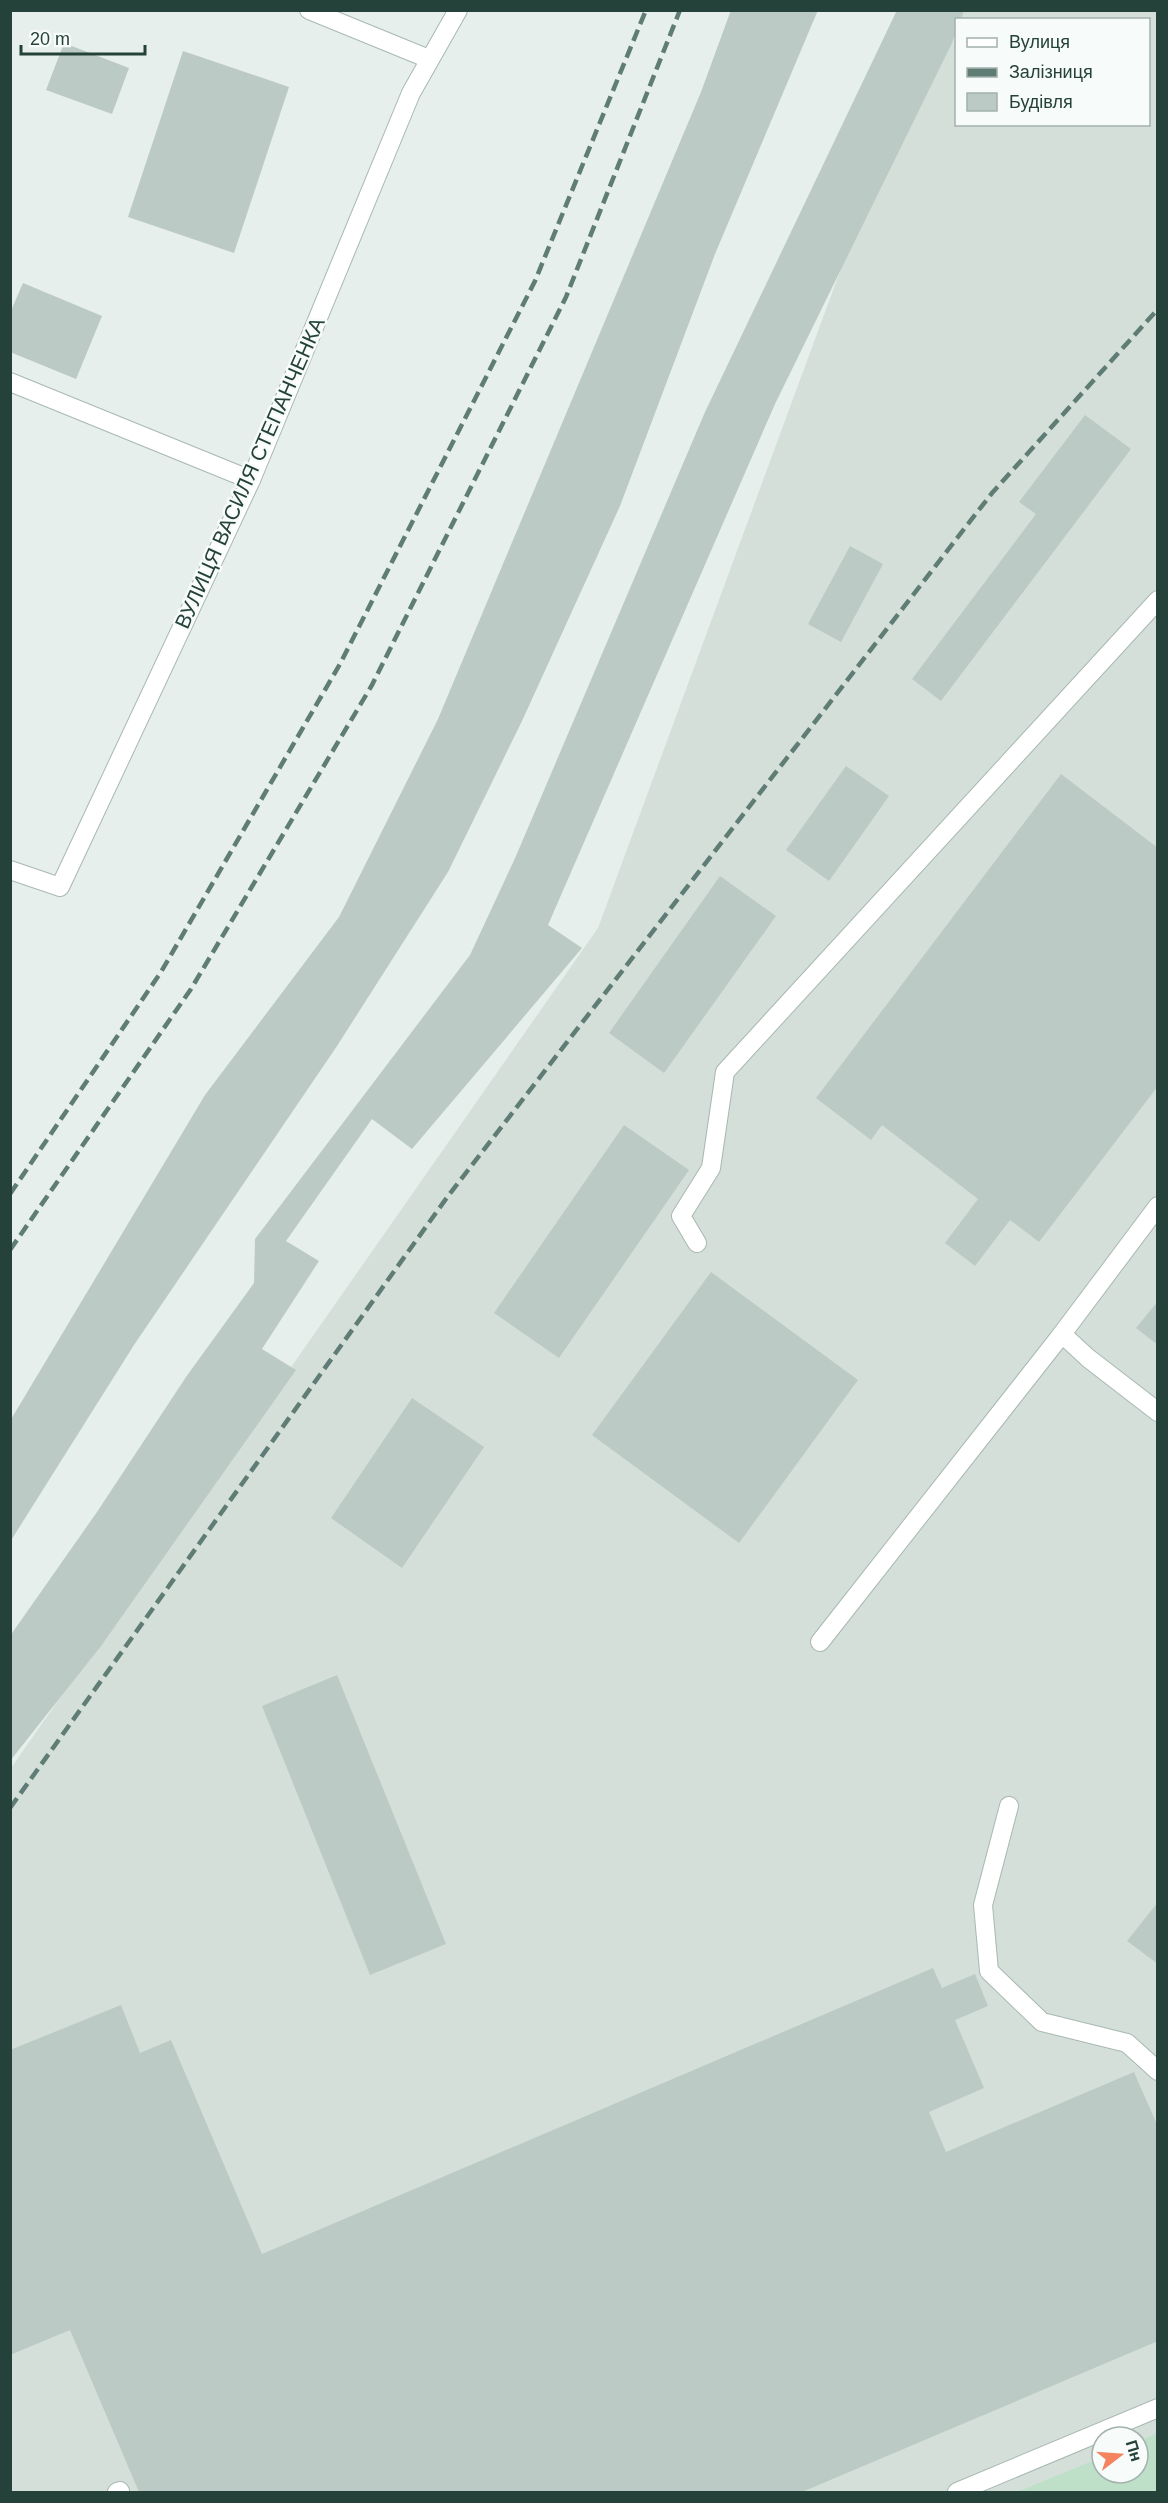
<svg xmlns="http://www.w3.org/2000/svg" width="1168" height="2503" font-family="Arial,sans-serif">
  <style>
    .built { fill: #d4dfda; fill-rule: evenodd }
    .green { fill: #bfe0c8 }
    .building { fill: #bbcac4 }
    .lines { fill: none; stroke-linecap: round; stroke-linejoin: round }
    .service-casing { stroke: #a8b8b2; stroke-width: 20 }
    .minor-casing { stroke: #a8b8b2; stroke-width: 20 }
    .service { stroke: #fff; stroke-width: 18 }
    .minor { stroke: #fff; stroke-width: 18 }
    .rail { stroke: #5f7d75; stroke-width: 4.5; stroke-dasharray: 12 6; stroke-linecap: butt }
    .labels { text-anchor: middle; stroke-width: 5; stroke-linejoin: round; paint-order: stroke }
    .street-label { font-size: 21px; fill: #24423a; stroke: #f7fbf9 }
  </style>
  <rect width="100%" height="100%" fill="#e6efeb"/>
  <!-- built -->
  <path class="built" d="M936 11H1157V2492H11V1768L598 928ZM956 20H1148V124H956ZM1102 2437H1138V2473H1102Z"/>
  <!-- green -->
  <path class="green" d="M1157 2433V2492H1017L1102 2457V2473H1138V2442Z"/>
  <!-- building -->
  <g class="building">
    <path d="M731 10H818L715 254 620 506 522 721 448 872 337 1046 134 1345 10 1542V1421L205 1095 339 917 438 719 701 92Z"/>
    <path d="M897 10H964L961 20H956V31L952 43 775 404 548 925 582 948 412 1149 372 1119 286 1241 319 1261 262 1349 296 1370 101 1646 10 1761V1636L97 1512 186 1377 254 1283 255 1239 470 955 516 856 705 412Z"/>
    <path d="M64 43 129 68 112 114 46 90Z"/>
    <path d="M183 51 289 87 234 253 128 217Z"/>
    <path d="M23 283 102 316 76 379 10 352V313Z"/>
    <path d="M1085 415 1131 449 941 701 912 679 1036 514 1019 502Z"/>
    <path d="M850 546 883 564 841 642 808 624Z"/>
    <path d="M846 766 889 796 829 881 786 850Z"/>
    <path d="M1061 774 1158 848V1086L1039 1242 1010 1220 975 1266 945 1243 978 1199 882 1125 871 1140 816 1098Z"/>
    <path d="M720 876 776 916 664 1073 609 1033Z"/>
    <path d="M624 1125 689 1170 559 1358 494 1313Z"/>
    <path d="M711 1272 858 1380 739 1543 592 1435Z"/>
    <path d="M1158 1301V1345L1136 1328Z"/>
    <path d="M412 1398 484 1447 402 1568 331 1518Z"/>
    <path d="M337 1675 446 1944 370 1975 262 1706Z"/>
    <path d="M1158 1902V1964L1127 1941Z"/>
    <path d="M933 1968 942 1988 975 1974 988 2006 955 2020 984 2088 929 2112 946 2152 1134 2072 1158 2127V2341L802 2492H139L70 2330 10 2355V2050L121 2005 140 2053 171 2040 262 2254Z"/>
  </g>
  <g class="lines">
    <!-- service casing -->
    <g class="service-casing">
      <g id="service">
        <path d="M1158 1206 1062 1334 1088 1358 1158 1412"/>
        <path d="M697 1243 681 1216 711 1168 725 1072 1158 600"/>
        <path d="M820 1642 1062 1334"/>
        <path d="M1009 1806 983 1905 989 1971 1042 2022 1127 2043 1158 2071"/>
        <path d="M117 2492 120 2491"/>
        <path d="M957 2492 1158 2408"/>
      </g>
    </g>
    <!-- minor casing -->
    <g class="minor-casing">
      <g id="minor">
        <path d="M309 10 429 59"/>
        <path d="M10 382 251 480"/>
        <path d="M10 870 60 887 251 480 411 93 458 10"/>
      </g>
    </g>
    <!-- service -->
    <use href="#service" class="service"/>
    <!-- minor -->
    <use href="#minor" class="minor"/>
    <!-- rail -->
    <g class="rail">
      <path d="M10 1194 161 972 340 664 535 281 646 10"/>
      <path d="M10 1250 191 989 372 685 566 297 680 10"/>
      <path d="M10 1808 448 1196 992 493 1158 309"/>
    </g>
  </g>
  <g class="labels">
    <!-- street labels -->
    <g class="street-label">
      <text transform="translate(250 473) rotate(-66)" y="7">ВУЛИЦЯ ВАСИЛЯ СТЕПАНЧЕНКА</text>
    </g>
  </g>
  <!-- border -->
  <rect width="1168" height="2503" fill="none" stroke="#24423a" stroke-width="24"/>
  <!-- legend -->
  <rect x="955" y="18" width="195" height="108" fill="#f7fbf9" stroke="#a3b1ad" stroke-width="1.5"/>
  <rect x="967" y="38" width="30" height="9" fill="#ffffff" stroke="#a3b1ad" stroke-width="1.5"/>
  <text x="1009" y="48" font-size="18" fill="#24423a">Вулиця</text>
  <rect x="967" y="68" width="30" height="9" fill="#5f7d75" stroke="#a3b1ad" stroke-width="1.5"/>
  <text x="1009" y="78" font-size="18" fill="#24423a">Залізниця</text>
  <rect x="967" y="93" width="30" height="18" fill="#bbcac4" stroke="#a3b1ad" stroke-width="1.5"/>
  <text x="1009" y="108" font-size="18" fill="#24423a">Будівля</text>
  <!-- north arrow -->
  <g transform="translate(1120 2455) rotate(73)"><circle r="28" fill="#f7fbf9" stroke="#a3b1ad" stroke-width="1.5"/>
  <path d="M0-4.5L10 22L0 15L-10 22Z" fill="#f4845f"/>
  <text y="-9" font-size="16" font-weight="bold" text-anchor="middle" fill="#24423a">Пн</text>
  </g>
  <!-- scale -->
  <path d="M21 45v9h124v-9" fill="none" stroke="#24423a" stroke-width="3"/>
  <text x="30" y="45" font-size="18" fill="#24423a" stroke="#f7fbf9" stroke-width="4.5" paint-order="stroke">20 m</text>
</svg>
